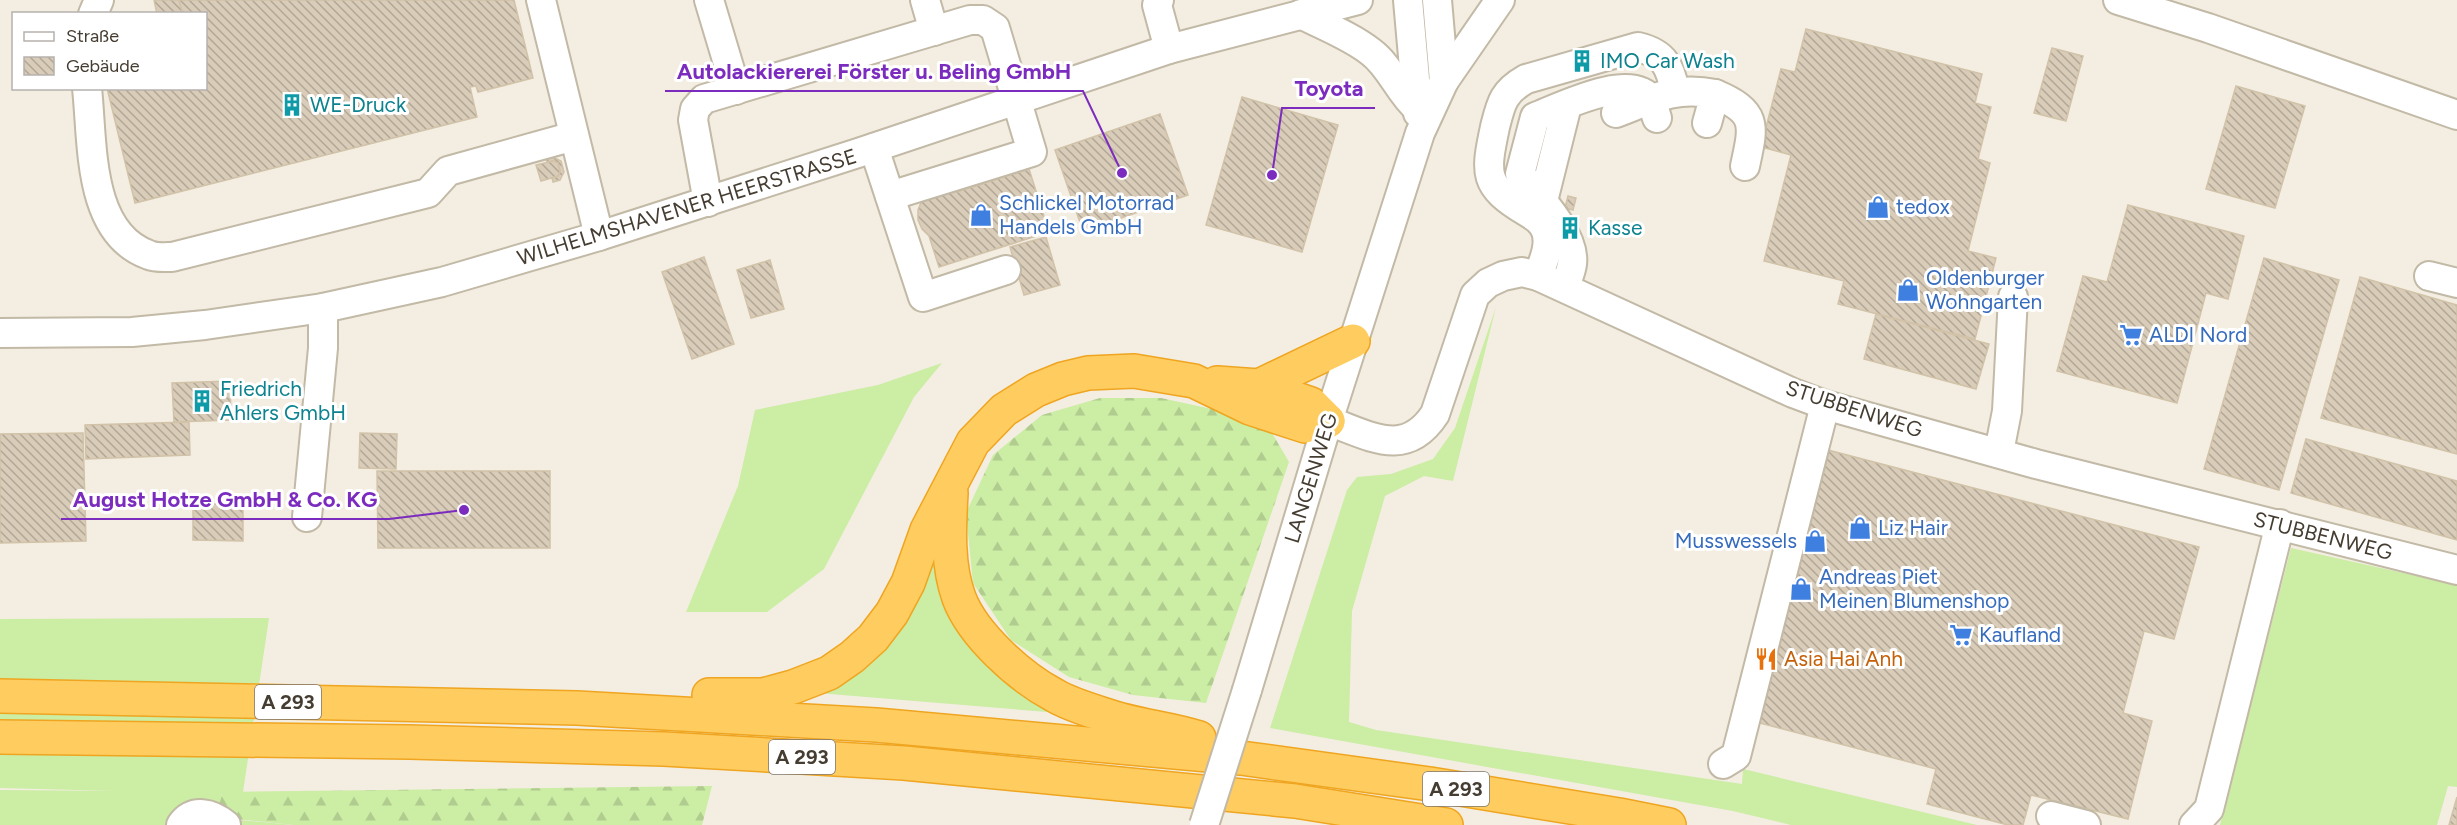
<svg xmlns="http://www.w3.org/2000/svg" width="2457" height="825" font-family="Figtree,sans-serif">
  <style>
    .grass { fill: #cbeda4 }
    .forest { fill: url(#forest-firs) }
    .building { fill: url(#building-back-hatch); stroke: #d1c2a8; stroke-width: 1.5 }
    .lines { fill: none; stroke-linecap: round; stroke-linejoin: round }
    .minor-casing { stroke: #c2b9a6; stroke-width: 32 }
    .highway-casing { stroke: #efa520; stroke-width: 36 }
    .minor { stroke: #fff; stroke-width: 28 }
    .highway { stroke: #ffcc60; stroke-width: 33 }
    .minor-bridge-casing { stroke: #c2b9a6; stroke-width: 32; stroke-linecap: butt }
    .minor-bridge { stroke: #fff; stroke-width: 28 }
    .labels { text-anchor: middle; stroke-width: 6; stroke-linejoin: round; paint-order: stroke }
    .shield { fill: #fff; stroke: #7d776f; stroke-width: 1.5 }
    .shield-label { font-size: 20px; font-weight: bold; fill: #453d31 }
    .culture-label { font-size: 21px; fill: #0d838f; stroke: #fff; text-anchor: start }
    .shop-label { font-size: 21px; fill: #366cbe; stroke: #fff; text-anchor: start }
    .street-label { font-size: 21px; fill: #453d31; stroke: #fff }
    .food-label { font-size: 21px; fill: #c56008; stroke: #fff; text-anchor: start }
    .leader { fill: none; stroke: #7b2cbf; stroke-width: 2 }
    .callout-dot { fill: #7b2cbf; stroke: #fff; stroke-width: 2 }
    .callout-label { font-size: 22px; text-anchor: middle; font-weight: bold; fill: #7b2cbf; stroke: #fff; stroke-width: 6; stroke-linejoin: round; paint-order: stroke }
  </style>
  <defs>
    <pattern id="forest-firs" width="22" height="20" patternUnits="userSpaceOnUse" patternTransform="scale(1.5)"><rect width="22" height="20" fill="#cbeda4"/><path d="M5 1l3.5 6h-7zM16 11l3.5 6h-7z" fill="#b0cc8e"/></pattern>
    <pattern id="building-back-hatch" width="6" height="6" patternUnits="userSpaceOnUse" patternTransform="scale(1.5)"><rect width="6" height="6" fill="#d9ccb8"/><path d="M-1 5l2 2M0 0l6 6M5-1l2 2" fill="none" stroke="#b2a796"/></pattern>
  </defs>
  <rect width="100%" height="100%" fill="#f3eee1"/>
  <!-- grass -->
  <g class="grass">
    <path d="M1496 307 1453 481 1424 476 1385 496 1352 611 1349 722 1376 730 1742 784 1743 769 1977 825H1791L1733 811 1270 728 1347 490 1357 477 1391 474 1433 459 1455 428Z"/>
    <path d="M942 363 914 397 824 569 767 612H686L738 486 755 410 878 385Z"/>
    <path d="M932 548 1049 707 1047 712 818 693Z"/>
    <path d="M2291 548 2457 585V787L2448 786 2437 825H2220Z"/>
    <path d="M269 618 243 792H222L217 818 294 825H0V790L117 791 0 788V619Z"/>
  </g>
  <!-- forest -->
  <g class="forest">
    <path d="M1100 398H1161L1221 411 1272 433 1289 462 1206 703 1133 695 1069 677 1011 640 973 583 966 513 993 455 1042 415Z"/>
    <path d="M712 786 702 825H294L217 817 222 792Z"/>
  </g>
  <!-- building -->
  <g class="building">
    <path d="M154 0H179L183 14H157Z"/>
    <path d="M179 0H514L533 78 478 92 476 86 470 87 477 117 135 203 107 88H206V14H183Z"/>
    <path d="M1806 29 1982 74 1975 103 1991 107 1978 159 1990 163 1968 251 1996 258 1975 339 1838 304 1844 281 1764 261 1791 155 1761 147 1781 69 1795 72Z"/>
    <path d="M2052 48 2083 56 2066 121 2034 113Z"/>
    <path d="M2236 86 2305 106 2275 208 2206 189Z"/>
    <path d="M1242 97 1338 125 1302 252 1206 225Z"/>
    <path d="M1160 114 1188 195 1083 231 1055 150Z"/>
    <path d="M553 157 561 161 564 172 560 180 553 182 552 178 558 176 560 172 558 163 553 161 547 162 546 159Z"/>
    <path d="M553 161 558 163 560 172 558 176 541 181 536 165Z"/>
    <path d="M1029 169 1049 232 939 267 929 236 922 229 918 220V210L922 200 948 189 957 192Z"/>
    <path d="M1568 196 1576 198 1573 210 1565 208Z"/>
    <path d="M2128 205 2244 236 2228 299 2206 293 2177 403 2057 371 2083 276 2107 282Z"/>
    <path d="M1046 237 1060 285 1024 295 1010 247Z"/>
    <path d="M704 257 734 344 692 359 662 272Z"/>
    <path d="M2264 258 2339 280 2279 490 2204 469Z"/>
    <path d="M770 260 784 309 751 318 737 270Z"/>
    <path d="M2360 277 2457 305V454L2321 418Z"/>
    <path d="M1876 314 1989 344 1976 389 1864 359Z"/>
    <path d="M230 381 231 420 174 422 172 383Z"/>
    <path d="M189 422 190 455 86 459 85 425Z"/>
    <path d="M83 433 86 541 0 543V434Z"/>
    <path d="M360 433 397 434 396 469 359 468Z"/>
    <path d="M2306 439 2457 481V540L2291 493Z"/>
    <path d="M1828 450 2199 547 2174 639 2144 631 2123 713 2152 721 2128 819 2031 795 2023 825H2008L1927 804 1936 769 1756 722Z"/>
    <path d="M377 471H550V548H378Z"/>
    <path d="M193 504H243V541L193 540Z"/>
    <path d="M2457 797V825H2449Z"/>
  </g>
  <g class="lines">
    <!-- minor casing -->
    <g class="minor-casing">
      <g id="minor">
        <path d="M541 0 599 236"/>
        <path d="M709 0 736 90"/>
        <path d="M925 0 934 31"/>
        <path d="M1159 0 1157 5 1169 49"/>
        <path d="M1408 0 1418 113"/>
        <path d="M1437 0 1444 81"/>
        <path d="M2118 0 2208 28 2457 115"/>
        <path d="M93 14 99 0"/>
        <path d="M1301 14C1324 26 1351 36 1371 52 1391 67 1399 93 1418 109"/>
        <path d="M87 88C93 143 87 233 149 255 156 258 165 257 172 257L428 193 448 171 574 136"/>
        <path d="M1715 94C1758 112 1754 125 1745 166"/>
        <path d="M1616 113C1653 99 1674 86 1715 94L1707 123"/>
        <path d="M874 148 923 297 1006 270"/>
        <path d="M1543 201 1567 105"/>
        <path d="M708 202 693 120 695 109 704 99 970 20H983L995 28 1032 152 890 196"/>
        <path d="M1538 276C1543 262 1551 246 1546 231 1542 221 1535 217 1527 212 1483 186 1485 174 1495 127 1501 103 1503 92 1526 79L1638 47C1664 53 1670 66 1675 91"/>
        <path d="M2429 276 2457 283"/>
        <path d="M1565 287C1567 280 1571 272 1572 264 1576 235 1537 195 1520 174L1535 117C1559 108 1631 71 1651 100 1654 104 1655 113 1657 118"/>
        <path d="M0 333 132 332 205 325 323 308 442 282 599 236 858 153 1169 49 1358 0"/>
        <path d="M1328 421C1369 435 1405 460 1435 414L1475 295 1488 283 1503 276 1522 272 1538 276 1793 393 1825 405 2036 464 2457 570"/>
        <path d="M1999 452 2007 411 2013 297"/>
        <path d="M307 517 323 348V308"/>
        <path d="M1247 690 1328 421 1420 133 1444 81 1500 0"/>
        <path d="M1723 764 1736 756 1825 405"/>
        <path d="M2051 816 2086 825"/>
        <path d="M181 825C193 808 212 813 226 825"/>
        <path d="M2194 825 2209 809 2280 524"/>
      </g>
    </g>
    <!-- highway casing -->
    <g class="highway-casing">
      <g id="highway">
        <path d="M1217 383 1259 386 1311 404 1328 421"/>
        <path d="M1259 386 1353 341"/>
        <path d="M951 493C949 528 947 565 959 598 973 635 1020 677 1054 695 1069 704 1089 710 1105 715 1136 726 1168 728 1199 738"/>
        <path d="M709 695H763L793 687 829 673 852 657 873 638 892 613 908 583 927 530 973 442 1004 410 1036 390 1063 379 1088 373 1134 371 1194 381 1250 408 1305 426 1328 421"/>
        <path d="M0 696 577 708 876 725 1241 758 1430 784 1619 815 1669 825"/>
        <path d="M0 737 409 742 664 749 904 763 1295 801 1446 825"/>
      </g>
    </g>
    <!-- minor -->
    <use href="#minor" class="minor"/>
    <!-- highway -->
    <use href="#highway" class="highway"/>
    <!-- minor-bridge casing -->
    <g class="minor-bridge-casing">
      <path id="minor-bridge" d="M1204 825 1247 690"/>
    </g>
    <!-- minor-bridge -->
    <use href="#minor-bridge" class="minor-bridge"/>
  </g>
  <!-- icons -->
  <defs>
    <g id="building-bare" transform="scale(1.8)"><path d="M-4-6H4V6H1V3H-1V6H-4ZM-2.5-4.3h1.7v1.8h-1.7ZM.8-4.3h1.7v1.8H.8ZM-2.5-1h1.7V.8h-1.7ZM.8-1h1.7V.8H.8Z" fill="#0f9aa8" stroke="#fff" stroke-width="2.5" paint-order="stroke"/></g>
    <g id="shop-bare" transform="scale(1.8)"><path d="M-5-2.5h2.3a2.7 3.5 0 0 1 5.4 0H5L5.5 6h-11ZM-1.5-2.5h3a1.5 2.3 0 0 0-3 0Z" fill="#3f7fe0" stroke="#fff" stroke-width="2.5" paint-order="stroke"/></g>
    <g id="supermarket-bare" transform="scale(1.8)"><path d="M-6-5.5h2.5l.6 2H6L4.5 2H-2.5L-4.4-4H-6ZM-1.5 3.2a1.3 1.3 0 1 0 .1 0ZM3 3.2a1.3 1.3 0 1 0 .1 0Z" fill="#3f7fe0" stroke="#fff" stroke-width="2.5" paint-order="stroke"/></g>
    <g id="restaurant-bare" transform="scale(1.8)"><path d="M-5-6h1v4h1v-4h1v4h1v-4h1v5L-1.5 .5V6h-2V.5L-5-1ZM5-6V6H3V1.5H1.5Q1.5-4 5-6Z" fill="#e8710a" stroke="#fff" stroke-width="2.5" paint-order="stroke"/></g>
  </defs>
  <g fill-rule="evenodd">
    <use href="#building-bare" x="1582" y="61"/>
    <use href="#building-bare" x="292" y="105"/>
    <use href="#shop-bare" x="1878" y="207"/>
    <use href="#shop-bare" x="981" y="215"/>
    <use href="#building-bare" x="1570" y="228"/>
    <use href="#shop-bare" x="1908" y="290"/>
    <use href="#supermarket-bare" x="2131" y="335"/>
    <use href="#building-bare" x="202" y="401"/>
    <use href="#shop-bare" x="1860" y="528"/>
    <use href="#shop-bare" x="1815" y="541"/>
    <use href="#shop-bare" x="1801" y="589"/>
    <use href="#supermarket-bare" x="1961" y="635"/>
    <use href="#restaurant-bare" x="1766" y="659"/>
  </g>
  <g class="labels">
    <!-- shield labels -->
    <g class="shield">
      <rect x="255" y="685" width="66" height="34" rx="4.5"/>
      <rect x="769" y="740" width="66" height="34" rx="4.5"/>
      <rect x="1423" y="772" width="66" height="34" rx="4.5"/>
    </g>
    <g class="shield-label">
      <text x="288" y="709">A 293</text>
      <text x="802" y="764">A 293</text>
      <text x="1456" y="796">A 293</text>
    </g>
    <!-- culture labels -->
    <g class="culture-label">
      <text x="1600" y="68">IMO Car Wash</text>
      <text x="310" y="112">WE-Druck</text>
      <text x="1588" y="235">Kasse</text>
      <text x="220" y="396">Friedrich<tspan x="220" dy="24">Ahlers GmbH</tspan></text>
    </g>
    <!-- shop labels -->
    <g class="shop-label">
      <text x="999" y="210">Schlickel Motorrad<tspan x="999" dy="24">Handels GmbH</tspan></text>
      <text x="1896" y="214">tedox</text>
      <text x="1926" y="285">Oldenburger<tspan x="1926" dy="24">Wohngarten</tspan></text>
      <text x="2149" y="342">ALDI Nord</text>
      <text x="1878" y="535">Liz Hair</text>
      <text x="1797" y="548" text-anchor="end">Musswessels</text>
      <text x="1819" y="584">Andreas Piet<tspan x="1819" dy="24">Meinen Blumenshop</tspan></text>
      <text x="1979" y="642">Kaufland</text>
    </g>
    <!-- street labels -->
    <g class="street-label">
      <text transform="translate(687 207) rotate(-17)" y="7">WILHELMSHAVENER HEERSTRASSE</text>
      <text transform="translate(1854 409) rotate(18)" y="7">STUBBENWEG</text>
      <text transform="translate(1311 478) rotate(-73)" y="7">LANGENWEG</text>
      <text transform="translate(2323 536) rotate(14)" y="7">STUBBENWEG</text>
    </g>
    <!-- food labels -->
    <g class="food-label">
      <text x="1784" y="666">Asia Hai Anh</text>
    </g>
  </g>
  <!-- callouts -->
  <path class="leader" d="M1122 173L1083 91H665M1272 175L1282 108H1375M464 510L389 519H61"/>
  <g class="callout-dot">
    <circle cx="1122" cy="173" r="6"/>
    <circle cx="1272" cy="175" r="6"/>
    <circle cx="464" cy="510" r="6"/>
  </g>
  <g class="callout-label">
    <text x="874" y="79">Autolackiererei Förster u. Beling GmbH</text>
    <text x="1329" y="96">Toyota</text>
    <text x="225" y="507">August Hotze GmbH &amp; Co. KG</text>
  </g>
  <!-- legend -->
  <rect x="12" y="12" width="195" height="78" fill="#ffffff" stroke="#b5b1ad" stroke-width="1.5"/>
  <rect x="24" y="32" width="30" height="9" fill="#ffffff" stroke="#b5b1ad" stroke-width="1.5"/>
  <text x="66" y="42" font-size="18" fill="#453d31">Straße</text>
  <rect x="24" y="57" width="30" height="18" fill="url(#building-back-hatch)" stroke="#b5b1ad" stroke-width="1.5"/>
  <text x="66" y="72" font-size="18" fill="#453d31">Gebäude</text>
</svg>
